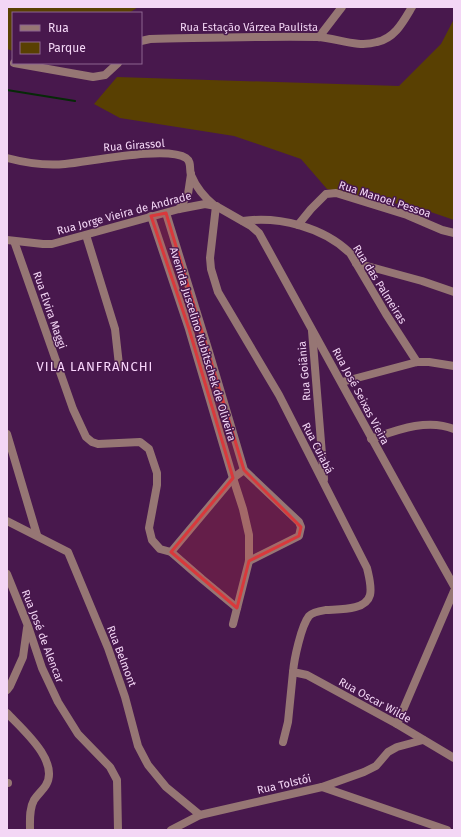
<svg xmlns="http://www.w3.org/2000/svg" width="461" height="837" font-family="'Fira Sans',sans-serif">
  <style>
    .green { fill: #594002 }
    .lines { fill: none; stroke-linecap: round; stroke-linejoin: round }
    .stream { stroke: #062907; stroke-width: 2 }
    .minor { stroke: #967674; stroke-width: 8 }
    .marked { fill: #d9393c; fill-opacity: 0.2; stroke: #d9393c; stroke-width: 3; stroke-linejoin: round }
    .labels { text-anchor: middle; stroke-width: 3; stroke-linejoin: round; paint-order: stroke }
    .street-label { font-size: 11px; fill: #f3d6f5; stroke: #48184d }
    .quarter-label { font-size: 13px; letter-spacing: 1px; fill: #f9d6fc; stroke: #48184d }
  </style>
  <rect width="100%" height="100%" fill="#48184d"/>
  <!-- green -->
  <g class="green">
    <path d="M7 7H138L129 13H13V51L7 49Z"/>
    <path d="M454 19V220L422 209 327 189 301 159 234 136 120 118 94 104 117 77 399 86 441 44Z"/>
  </g>
  <g class="lines">
    <!-- stream -->
    <path class="stream" d="M7 90 75 101"/>
    <!-- minor -->
    <g class="minor">
      <path d="M319 37 342 7"/>
      <path d="M141 41 150 39C206 38 262 36 317 37 337 38 357 48 377 42 395 38 403 22 412 7"/>
      <path d="M14 63 93 77 105 75 118 63"/>
      <path d="M7 158C26 163 45 166 65 164 89 162 167 145 186 158 192 162 189 169 191 175 196 187 205 198 215 206"/>
      <path d="M216 206 210 258 211 269 218 292 279 395 367 568C369 577 372 587 370 595 366 611 338 609 326 610 320 611 313 612 309 616 301 626 294 660 293 672L307 675 397 724 454 758"/>
      <path d="M179 209 188 194 191 174"/>
      <path d="M166 213 209 352 244 470 299 522 301 527 299 536 249 561"/>
      <path d="M151 216 189 329 233 478 243 509 249 535V561L233 624"/>
      <path d="M243 221C279 216 323 227 350 253L386 314 417 362"/>
      <path d="M298 225 311 209 326 194 336 193 407 215 442 230 454 233"/>
      <path d="M86 235 115 329 119 365"/>
      <path d="M7 240 43 244H52L179 209 205 204 216 206 251 226 259 233C324 351 388 469 454 586"/>
      <path d="M14 241 73 409 86 437 92 442 98 444 140 442 149 449 157 473V485L149 528 152 540 160 549 171 552 202 579 237 608"/>
      <path d="M356 263 422 281 454 292"/>
      <path d="M312 331 324 479"/>
      <path d="M342 382 417 362H429L454 366"/>
      <path d="M7 434 37 535"/>
      <path d="M371 439C397 430 427 418 454 429"/>
      <path d="M7 521 68 552 108 648 125 697 138 746 148 765 166 787 200 815"/>
      <path d="M171 552 233 478 244 470"/>
      <path d="M7 574 28 626 42 668 58 702 78 734 110 767 117 780 118 830"/>
      <path d="M7 690 10 686 23 657 27 628"/>
      <path d="M7 713C22 729 60 761 46 785 43 790 38 794 34 800 29 809 30 820 30 830"/>
      <path d="M397 724 454 591"/>
      <path d="M283 742 288 722 293 672"/>
      <path d="M7 783H8"/>
      <path d="M322 787 447 830"/>
      <path d="M171 830 200 815 322 787 364 772 376 766 388 752 397 747 423 740"/>
    </g>
  </g>
  <!-- marked area -->
  <path class="marked" d="M166 213 244 470 301 527 299 536 249 561 237 608 171 552 233 478 189 329 151 216Z"/>
  <g class="labels">
    <!-- street labels -->
    <g class="street-label">
      <text x="249" y="31">Rua Estação Várzea Paulista</text>
      <text transform="translate(134 145) rotate(-4)" y="4">Rua Girassol</text>
      <text transform="translate(385 199) rotate(18)" y="4">Rua Manoel Pessoa</text>
      <text transform="translate(124 213) rotate(-15)" y="4">Rua Jorge Vieira de Andrade</text>
      <text transform="translate(380 284) rotate(58)" y="4">Rua das Palmeiras</text>
      <text transform="translate(50 310) rotate(71)" y="4">Rua Elvira Maggi</text>
      <text transform="translate(203 344) rotate(73)" y="4">Avenida Juscelino Kubitschek de Oliveira</text>
      <text transform="translate(304 371) rotate(-95)" y="4">Rua Goiânia</text>
      <text transform="translate(361 396) rotate(62)" y="4">Rua José Seixas Vieira</text>
      <text transform="translate(318 448) rotate(63)" y="4">Rua Cuiabá</text>
      <text transform="translate(43 636) rotate(69)" y="4">Rua José de Alencar</text>
      <text transform="translate(122 656) rotate(69)" y="4">Rua Belmont</text>
      <text transform="translate(375 700) rotate(29)" y="4">Rua Oscar Wilde</text>
      <text transform="translate(284 784) rotate(-13)" y="4">Rua Tolstói</text>
    </g>
    <!-- quarter labels -->
    <g class="quarter-label">
      <text x="95" y="371">VILA LANFRANCHI</text>
    </g>
  </g>
  <!-- border -->
  <rect width="461" height="837" fill="none" stroke="#f3d6f5" stroke-width="16"/>
  <!-- legend -->
  <rect x="12" y="12" width="130" height="52" fill="#48184d" stroke="#8c6490"/>
  <rect x="20" y="25" width="20" height="6" fill="#967674" stroke="#8c6490"/>
  <text x="48" y="32" font-size="12" fill="#f3d6f5">Rua</text>
  <rect x="20" y="42" width="20" height="12" fill="#594002" stroke="#8c6490"/>
  <text x="48" y="52" font-size="12" fill="#f3d6f5">Parque</text>
</svg>
